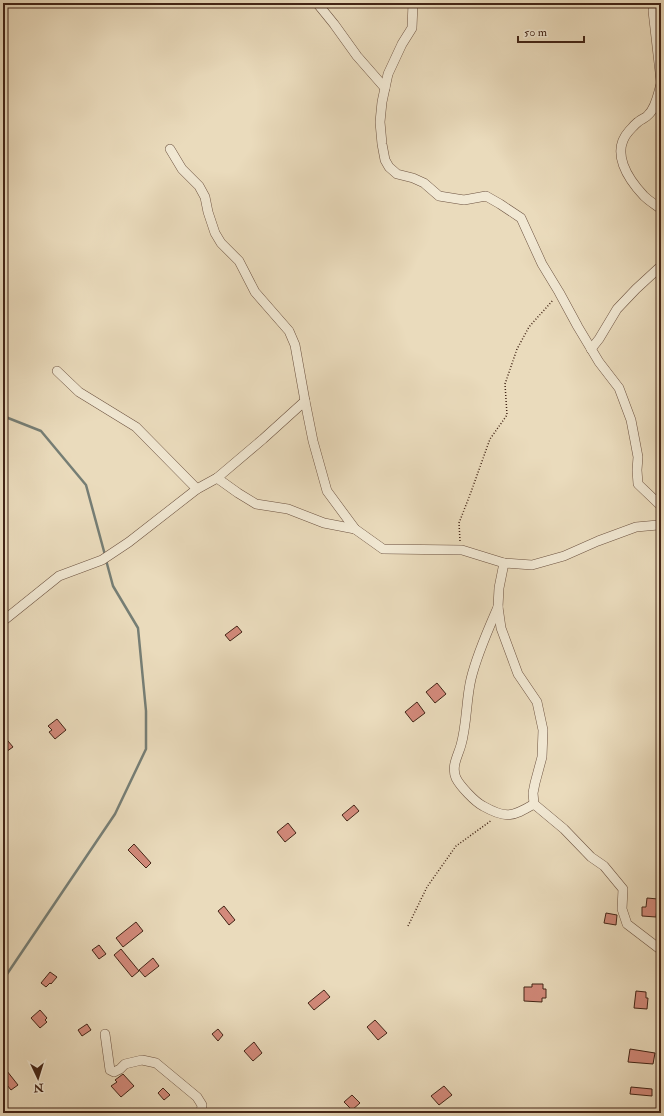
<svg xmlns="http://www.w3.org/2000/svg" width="664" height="1116" font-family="'IM FELL Double Pica',serif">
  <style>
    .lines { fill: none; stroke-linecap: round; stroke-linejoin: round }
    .stream { stroke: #767e75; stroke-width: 2.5 }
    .building { fill: #d38a7b; stroke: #422416 }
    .street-casing { stroke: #6c5240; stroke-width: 10 }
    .path { stroke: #422416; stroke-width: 1.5; stroke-dasharray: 1 2; stroke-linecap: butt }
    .street { stroke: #f1e8d3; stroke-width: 9 }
  </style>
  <rect width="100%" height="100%" fill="#eadbbc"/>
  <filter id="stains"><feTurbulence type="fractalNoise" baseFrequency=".005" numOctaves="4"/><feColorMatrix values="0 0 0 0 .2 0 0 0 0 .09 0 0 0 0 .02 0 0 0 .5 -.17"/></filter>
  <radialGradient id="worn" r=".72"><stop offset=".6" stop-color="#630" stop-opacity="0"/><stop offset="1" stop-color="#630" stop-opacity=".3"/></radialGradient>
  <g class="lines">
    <!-- stream -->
    <g class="stream">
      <path d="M3 416 41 431 86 485 105 555"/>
      <path d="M3 980 115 814 146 749V711L138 628 113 586 106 560"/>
    </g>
  </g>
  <!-- building -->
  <g class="building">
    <path d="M237 626 242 632 230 641 225 635Z"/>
    <path d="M437 683 446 694 435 703 426 692Z"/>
    <path d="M417 702 425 713 413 722 405 712Z"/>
    <path d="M57 719 66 730 55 739 49 732 52 730 48 726Z"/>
    <path d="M3 735 13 747 3 754Z"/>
    <path d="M354 805 359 811 347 821 342 815Z"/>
    <path d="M288 823 296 833 285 842 277 832Z"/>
    <path d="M134 844 151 863 146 868 128 850Z"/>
    <path d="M647 898 658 899 656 917 642 916V907H646Z"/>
    <path d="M224 906 235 920 229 925 218 911Z"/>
    <path d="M606 913 617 915 616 925 604 923Z"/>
    <path d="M136 922 143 931 123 947 116 938Z"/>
    <path d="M99 945 106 954 99 959 92 950Z"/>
    <path d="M121 949 139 971 132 977 114 955Z"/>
    <path d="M153 958 159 966 145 977 139 970Z"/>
    <path d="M50 972 57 977 51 984 50 983 46 987 41 983Z"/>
    <path d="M532 984H543V989H546V998H542V1002L524 1001V987H532Z"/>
    <path d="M324 990 330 997 314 1010 308 1003Z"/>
    <path d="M636 991 646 992V998H648L647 1009 634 1008Z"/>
    <path d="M40 1010 47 1018 45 1020 47 1022 40 1028 31 1018Z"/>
    <path d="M375 1020 387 1033 378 1040 367 1027Z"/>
    <path d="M87 1024 91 1030 82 1036 78 1030Z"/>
    <path d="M218 1029 223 1035 218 1041 212 1034Z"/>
    <path d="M254 1042 262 1053 253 1061 244 1051Z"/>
    <path d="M630 1049 655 1053 653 1064 628 1062Z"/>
    <path d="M3 1066 18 1085 11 1090 3 1080Z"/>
    <path d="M123 1074 134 1086 121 1097 111 1086 117 1082 115 1080Z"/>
    <path d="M444 1086 452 1095 439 1105 431 1096Z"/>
    <path d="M631 1087 652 1089V1096L630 1094Z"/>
    <path d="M163 1088 170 1095 164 1100 158 1093Z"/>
    <path d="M352 1095 360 1103 352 1110 344 1102Z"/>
  </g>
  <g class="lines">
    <!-- street casing -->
    <g class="street-casing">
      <g id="street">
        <path d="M317 3 334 24 357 56 385 88"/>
        <path d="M413 3 412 28 402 44 388 74 382 102 380 122 382 144 385 160 389 167 397 174 413 178 424 183 439 196 464 200 486 196 500 204 521 218 542 264 559 292 578 327 599 362 619 388 631 420 635 441 638 457 637 470 638 484 661 506"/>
        <path d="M654 3 653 11 661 81"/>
        <path d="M661 84C658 94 656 108 648 115 646 118 641 119 638 122 635 124 632 128 629 131 610 152 628 179 644 196 649 201 656 205 661 209"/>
        <path d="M170 149 182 169 199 186 205 197 208 212 215 233 221 243 239 261 255 292 289 331 295 345 305 401"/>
        <path d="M591 349 599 339 617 309 636 289 661 266"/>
        <path d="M57 371 79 392 136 427 197 489"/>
        <path d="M217 478 238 493 256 504 288 509 324 523 355 529"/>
        <path d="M504 563 499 588 498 607 501 628 518 674 537 702 543 730 542 757 535 783 533 793 534 804 564 829 591 857 604 866 623 889 622 909 627 924 661 950"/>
        <path d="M498 607C488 630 477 654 471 679 466 700 467 724 461 745 458 756 451 766 456 778 460 786 475 802 483 806 506 819 512 817 534 804"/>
        <path d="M3 621 59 576 102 560 129 542 197 489 217 478 263 439 305 401 313 441 327 491 355 529 383 549 462 550 504 563 532 565 564 556 598 541 636 527 658 525 661 526"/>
        <path d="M105 1034 110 1070 114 1072 120 1069 125 1064 142 1060 156 1063 197 1097 202 1105 201 1113"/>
      </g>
    </g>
    <!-- path -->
    <g class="path">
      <path d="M460 541 459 523 471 492 490 439 507 415 505 384 517 349 529 327 553 300"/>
      <path d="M408 926 427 887 456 846 492 820"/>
    </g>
    <!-- street -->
    <use href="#street" class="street"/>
  </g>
  <!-- margin -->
  <rect width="664" height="1116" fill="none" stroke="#eadbbc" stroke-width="16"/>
  <rect x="4" y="4" width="656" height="1108" fill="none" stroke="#422416" stroke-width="2"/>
  <rect x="8" y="8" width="648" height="1100" fill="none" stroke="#422416"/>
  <!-- north arrow -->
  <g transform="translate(38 1078) rotate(176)" stroke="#f1e8d3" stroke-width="3" paint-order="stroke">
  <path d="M0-3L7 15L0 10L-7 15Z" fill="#422416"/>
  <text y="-6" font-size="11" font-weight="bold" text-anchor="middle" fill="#422416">N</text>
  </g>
  <!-- scale -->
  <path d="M518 36v6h66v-6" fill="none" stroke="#422416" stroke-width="2"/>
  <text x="524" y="36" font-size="12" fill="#422416" stroke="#f1e8d3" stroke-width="3" paint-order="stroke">50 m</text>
  <rect width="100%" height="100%" filter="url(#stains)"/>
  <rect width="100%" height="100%" fill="url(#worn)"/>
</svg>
